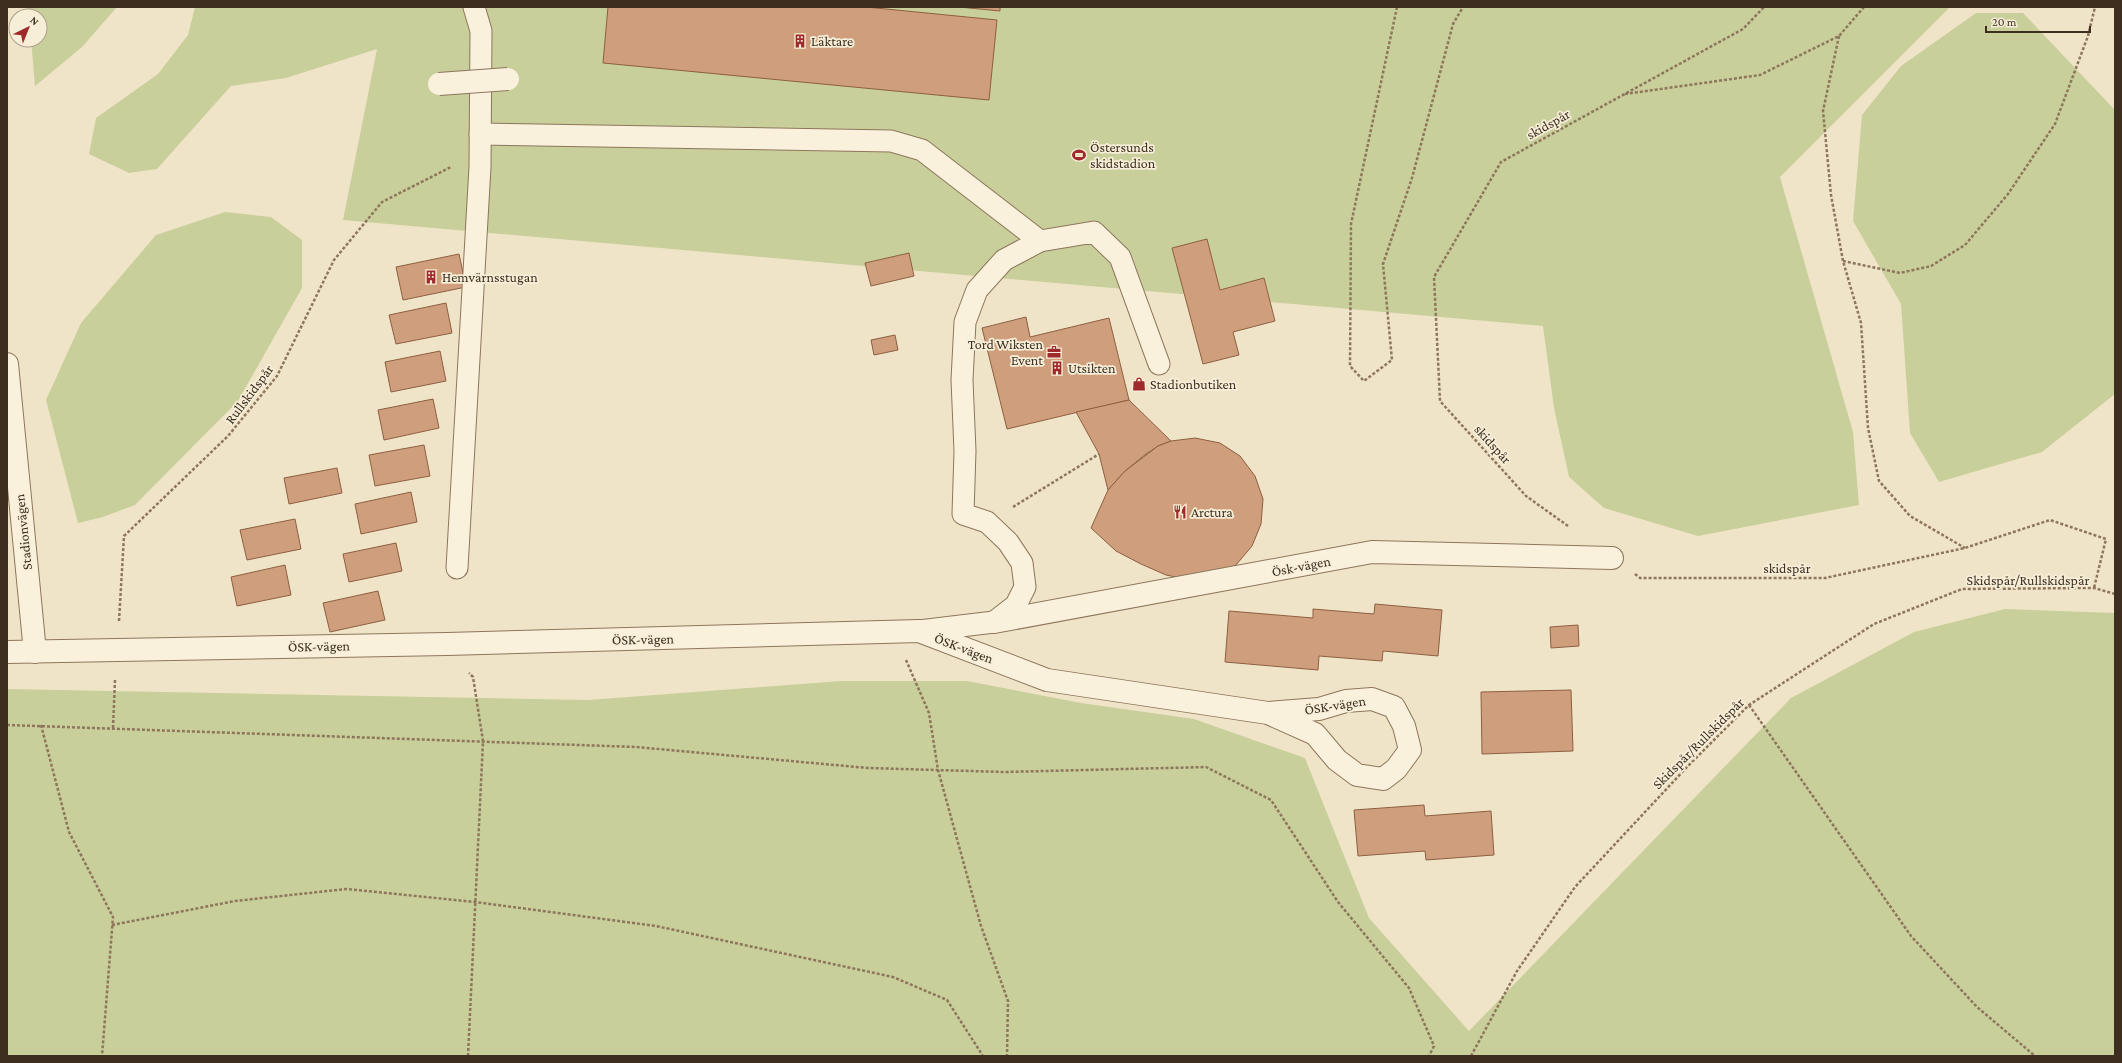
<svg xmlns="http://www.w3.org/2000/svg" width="2122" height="1063" font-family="'Crimson Pro',serif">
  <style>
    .green { fill: #c9cf9b }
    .building { fill: #cf9f7d; stroke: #8d5f41 }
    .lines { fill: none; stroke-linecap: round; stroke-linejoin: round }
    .service-casing { stroke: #8d765c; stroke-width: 23 }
    .minor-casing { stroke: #8d765c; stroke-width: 24 }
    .path { stroke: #8d765c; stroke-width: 2.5; stroke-dasharray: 3 2; stroke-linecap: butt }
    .service { stroke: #faf1dc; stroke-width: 21 }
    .minor { stroke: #faf1dc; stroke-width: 22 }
    .minor-bridge-casing { stroke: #8d765c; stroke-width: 24; stroke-linecap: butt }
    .minor-bridge { stroke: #faf1dc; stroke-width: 22 }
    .labels { text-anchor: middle; stroke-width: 3.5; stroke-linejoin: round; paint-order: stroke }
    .poi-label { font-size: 14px; fill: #3d2e20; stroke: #f7eed8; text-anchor: start }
    .street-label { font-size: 14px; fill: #3d2e20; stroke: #f7eed8 }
  </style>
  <rect width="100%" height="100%" fill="#f0e4c8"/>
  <!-- green -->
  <g class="green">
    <path d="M28 7H117L82 47 35 86 31 40H40V16H29Z"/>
    <path d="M195 7H1950L1780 177 1853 432 1859 505 1698 536 1604 508 1569 477 1554 408 1543 326 343 220 377 49 286 78 231 86 157 169 129 173 89 154 96 118 158 74 188 35Z"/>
    <path d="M1976 13H2023L2115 110V394L2042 452 1939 482 1910 433 1901 304 1853 221 1862 115 1901 66Z"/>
    <path d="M225 212 271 217 302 240V288L238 401 135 505 103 517 78 523 46 400 81 323 156 235Z"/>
    <path d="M2005 609 2115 613V1056H7V689L588 700 841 681H967L1081 703 1194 719 1305 758 1369 918 1469 1031 1791 698 1914 632Z"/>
  </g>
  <!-- building -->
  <g class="building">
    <path d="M608 7H866L997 20 989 100 603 63Z"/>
    <path d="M959 7H1000V11Z"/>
    <path d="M1207 239 1220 290 1264 278 1275 321 1233 332 1239 355 1203 364 1172 248Z"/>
    <path d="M909 253 914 276 871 286 865 263Z"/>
    <path d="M459 254 466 287 403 300 396 267Z"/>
    <path d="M446 303 452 333 396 344 389 315Z"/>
    <path d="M1026 317 1030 337 1109 318 1129 400 1007 429 982 328Z"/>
    <path d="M895 335 898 350 874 355 871 340Z"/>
    <path d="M440 351 446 381 391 392 385 362Z"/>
    <path d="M433 399 439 428 384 440 378 410Z"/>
    <path d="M1129 400 1171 441 1158 446 1146 454 1125 471 1108 490 1099 454 1076 412Z"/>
    <path d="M1195 438 1220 443 1240 456 1255 476 1263 499 1261 524 1252 546 1236 565 1215 576 1190 580 1166 575 1141 564 1116 551 1091 528 1108 490 1125 471 1158 446 1171 441Z"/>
    <path d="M424 445 430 476 375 486 369 455Z"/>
    <path d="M337 468 342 493 289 504 284 478Z"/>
    <path d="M411 492 417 522 361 534 355 504Z"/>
    <path d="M295 519 301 549 247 560 240 530Z"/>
    <path d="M396 543 402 571 349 582 343 554Z"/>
    <path d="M285 565 291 595 237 606 231 577Z"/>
    <path d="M378 591 385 620 330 632 323 603Z"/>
    <path d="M1375 604 1442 610 1438 656 1383 651 1382 661 1319 656 1318 670 1225 662 1229 611 1313 618V609L1374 614Z"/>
    <path d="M1578 625 1579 646 1551 648 1550 627Z"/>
    <path d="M1571 690 1573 751 1482 754 1481 692Z"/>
    <path d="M1424 805 1425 816 1491 811 1494 855 1426 860 1425 851 1358 856 1354 810Z"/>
  </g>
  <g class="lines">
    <!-- service casing -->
    <g class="service-casing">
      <g id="service">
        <path d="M480 134 891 141 922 150 1040 241"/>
        <path d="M457 568 480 167 481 31 474 7"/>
        <path d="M919 631 994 622 1016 605 1025 587 1022 563 1008 542 987 522 963 514 965 451 962 380 965 322 977 290 1004 260 1040 241 1094 232 1120 257 1159 364"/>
      </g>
    </g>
    <!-- minor casing -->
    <g class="minor-casing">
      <g id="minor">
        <path d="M7 364 35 652"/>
        <path d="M994 622 1372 552 1612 558"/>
        <path d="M7 652 447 644 919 631 1047 680 1268 713 1319 709 1346 701 1372 699 1394 707 1404 726 1410 750 1396 769 1383 779 1357 775 1337 760 1315 734 1268 713"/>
      </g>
    </g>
    <!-- path -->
    <g class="path">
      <path d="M1397 7 1351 224 1350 366 1364 381 1392 360 1383 264 1412 178 1453 24 1463 7"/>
      <path d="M1839 36 1823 111 1831 195 1843 261 1861 323 1868 428 1879 481 1910 516 1965 548"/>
      <path d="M1625 94 1760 75 1839 36 1864 7"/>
      <path d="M1843 261 1900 273 1931 266 1965 245 2008 194 2055 124 2088 36 2095 7"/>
      <path d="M1013 507 1099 454"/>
      <path d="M1568 526 1526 496 1440 401 1434 277 1501 162 1743 29 1764 7"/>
      <path d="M1635 574 1640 578H1825L1965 548 2050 520 2106 539 2094 588"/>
      <path d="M119 621 124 536 228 436 277 376 334 260 382 202 451 167"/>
      <path d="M906 660 929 713 938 770 981 926 1008 1001 1007 1056"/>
      <path d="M1749 705 1911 936 1977 1007 2035 1056"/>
      <path d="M7 725 636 747 868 768 1004 772 1206 767 1271 800 1338 902 1409 988 1434 1046 1429 1056"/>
      <path d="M41 725 69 832 113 917 102 1056"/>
      <path d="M113 728 115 680"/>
      <path d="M112 925 235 901 346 889 475 902 656 926 893 977 947 1000 983 1056"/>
      <path d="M468 1056 483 741 473 677 469 673"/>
      <path d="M1471 1056 1517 971 1575 887 1687 767 1749 705 1874 624 1962 589 2094 588 2115 594"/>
    </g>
    <!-- service -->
    <use href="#service" class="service"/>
    <!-- minor -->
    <use href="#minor" class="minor"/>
    <!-- minor-bridge casing -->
    <g class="minor-bridge-casing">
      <path id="minor-bridge" d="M439 84 508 79"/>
    </g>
    <!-- minor-bridge -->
    <use href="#minor-bridge" class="minor-bridge"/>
  </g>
  <!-- icons -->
  <defs>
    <g id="building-bare" transform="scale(1.08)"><path d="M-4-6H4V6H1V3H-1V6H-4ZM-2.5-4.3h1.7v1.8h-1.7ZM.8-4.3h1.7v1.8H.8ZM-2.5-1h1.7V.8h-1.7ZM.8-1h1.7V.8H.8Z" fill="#9e2a2b" stroke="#f7eed8" stroke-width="2.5" paint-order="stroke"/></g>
    <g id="stadium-bare" transform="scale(1.08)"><path d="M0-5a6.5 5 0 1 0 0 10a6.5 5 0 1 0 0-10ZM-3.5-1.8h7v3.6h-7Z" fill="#9e2a2b" stroke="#f7eed8" stroke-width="2.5" paint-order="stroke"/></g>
    <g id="office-bare" transform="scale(1.08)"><path d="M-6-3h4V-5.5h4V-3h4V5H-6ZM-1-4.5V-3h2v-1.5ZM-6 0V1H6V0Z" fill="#9e2a2b" stroke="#f7eed8" stroke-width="2.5" paint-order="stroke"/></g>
    <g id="shop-bare" transform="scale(1.08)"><path d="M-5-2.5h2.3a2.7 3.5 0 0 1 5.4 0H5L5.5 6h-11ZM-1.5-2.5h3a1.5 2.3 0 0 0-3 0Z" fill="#9e2a2b" stroke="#f7eed8" stroke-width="2.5" paint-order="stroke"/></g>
    <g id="restaurant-bare" transform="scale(1.08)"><path d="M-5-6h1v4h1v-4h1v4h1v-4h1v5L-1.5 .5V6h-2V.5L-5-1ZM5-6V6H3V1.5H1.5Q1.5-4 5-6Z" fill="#9e2a2b" stroke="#f7eed8" stroke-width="2.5" paint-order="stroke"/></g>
  </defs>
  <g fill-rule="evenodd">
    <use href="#building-bare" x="800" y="41"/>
    <use href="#stadium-bare" x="1079" y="155"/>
    <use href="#building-bare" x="431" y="277"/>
    <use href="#office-bare" x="1054" y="352"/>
    <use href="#building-bare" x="1057" y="368"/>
    <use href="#shop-bare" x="1139" y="384"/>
    <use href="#restaurant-bare" x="1180" y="512"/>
  </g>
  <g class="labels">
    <!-- poi labels -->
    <g class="poi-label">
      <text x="811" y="46">Läktare</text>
      <text x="1090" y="152">Östersunds<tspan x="1090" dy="16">skidstadion</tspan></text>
      <text x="442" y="282">Hemvärnsstugan</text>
      <text x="1043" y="349" text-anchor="end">Tord Wiksten<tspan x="1043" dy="16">Event</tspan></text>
      <text x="1068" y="373">Utsikten</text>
      <text x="1150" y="389">Stadionbutiken</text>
      <text x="1191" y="517">Arctura</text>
    </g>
    <!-- street labels -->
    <g class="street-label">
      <text transform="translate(1548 124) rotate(-29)" y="5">skidspår</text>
      <text transform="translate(249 394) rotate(-53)" y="5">Rullskidspår</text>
      <text transform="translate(1493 444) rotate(48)" y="5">skidspår</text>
      <text transform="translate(23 532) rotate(-96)" y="5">Stadionvägen</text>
      <text transform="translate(1301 566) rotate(-11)" y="5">Ösk-vägen</text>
      <text x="1787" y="573">skidspår</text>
      <text x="2028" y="585">Skidspår/Rullskidspår</text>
      <text transform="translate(643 639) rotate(-1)" y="5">ÖSK-vägen</text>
      <text transform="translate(319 646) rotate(-1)" y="5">ÖSK-vägen</text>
      <text transform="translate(964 648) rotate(21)" y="5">ÖSK-vägen</text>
      <text transform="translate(1335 705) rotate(-9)" y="5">ÖSK-vägen</text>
      <text transform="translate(1698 743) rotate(-45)" y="5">Skidspår/Rullskidspår</text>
    </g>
  </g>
  <!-- border -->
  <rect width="2122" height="1063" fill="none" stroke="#3d2e20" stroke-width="16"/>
  <!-- north arrow -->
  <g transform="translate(28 28) rotate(43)"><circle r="19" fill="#f7eed8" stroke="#ada18e"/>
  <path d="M0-3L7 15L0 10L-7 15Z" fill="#9e2a2b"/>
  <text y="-6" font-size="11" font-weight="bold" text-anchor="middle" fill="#3d2e20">N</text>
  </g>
  <!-- scale -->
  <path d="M1986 26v6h104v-6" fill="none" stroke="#3d2e20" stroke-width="2"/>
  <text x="1992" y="26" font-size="12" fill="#3d2e20" stroke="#f7eed8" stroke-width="3" paint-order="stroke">20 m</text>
</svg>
